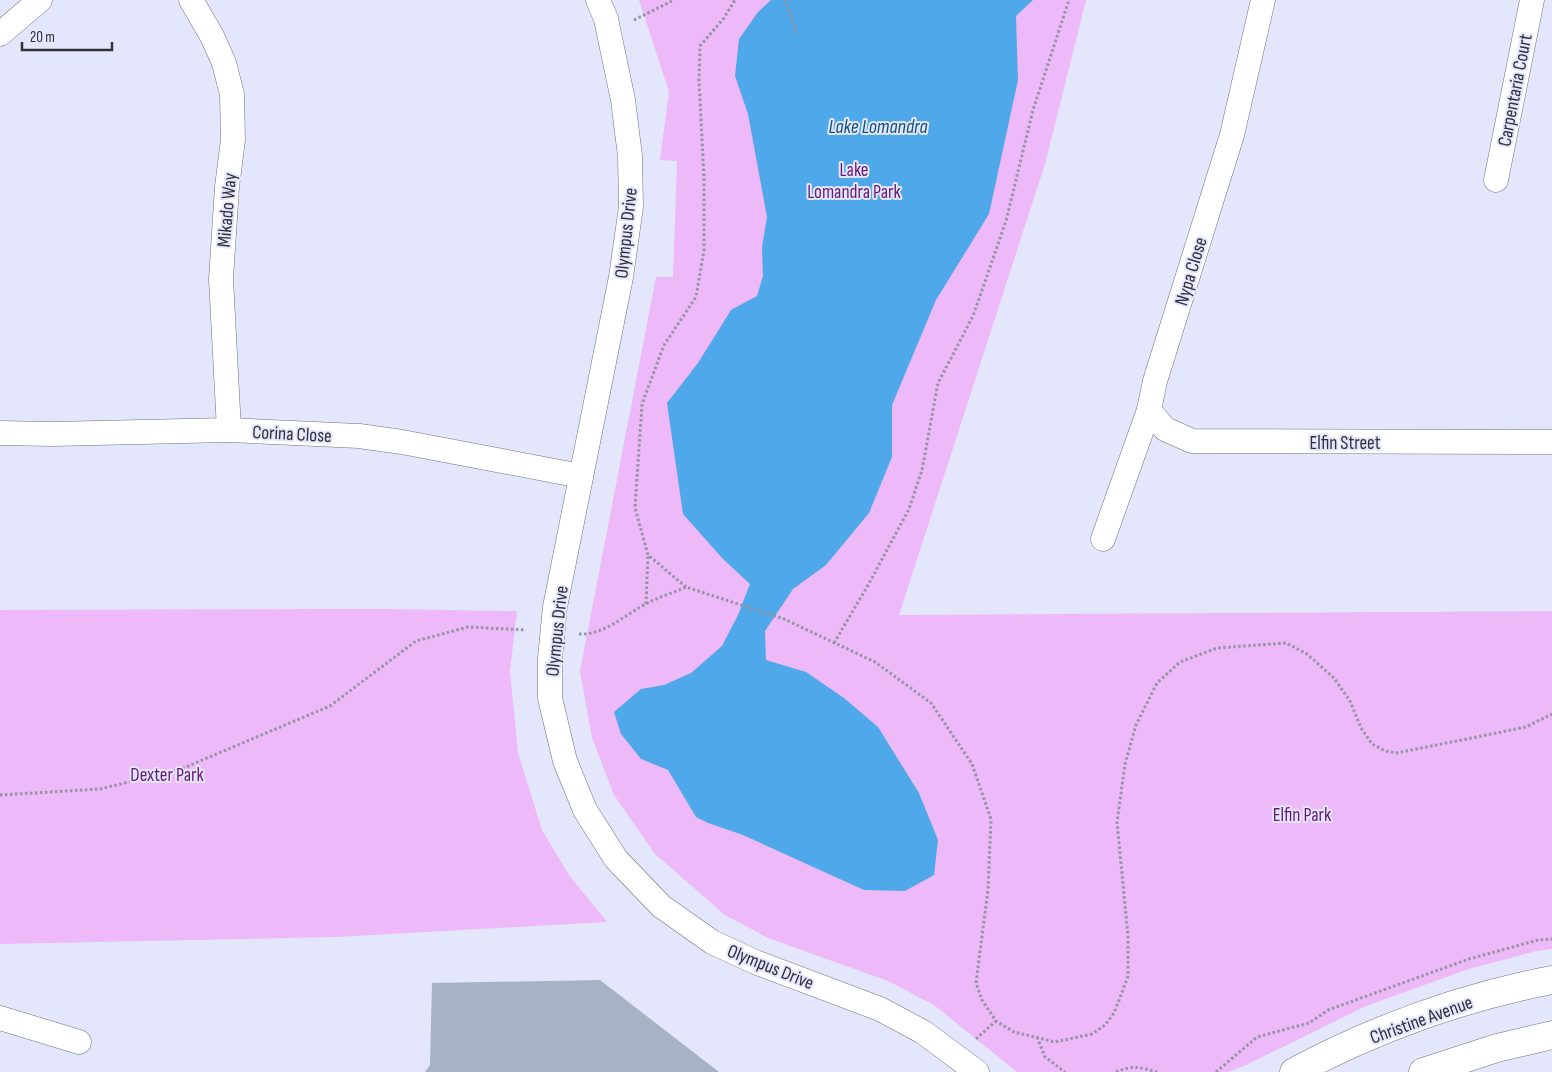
<svg xmlns="http://www.w3.org/2000/svg" width="1552" height="1072" font-family="'Sofia Sans Condensed',sans-serif">
  <style>
    .green { fill: #edb9f8 }
    .water { fill: #4fa8e9 }
    .building { fill: #a7b2c5 }
    .lines { fill: none; stroke-linecap: round; stroke-linejoin: round }
    .street-casing { stroke: #6e6f83; stroke-width: 25 }
    .secondary-casing { stroke: #6e6f83; stroke-width: 29 }
    .path { stroke: #9394a4; stroke-width: 3; stroke-dasharray: 2.5 2.5; stroke-linecap: butt }
    .street { stroke: #fff; stroke-width: 24 }
    .secondary { stroke: #fff; stroke-width: 28 }
    .labels { text-anchor: middle; stroke-width: 4; stroke-linejoin: round; paint-order: stroke }
    .street-label { font-size: 19px; fill: #303139; stroke: #e4e6fc }
    .park-label { font-size: 19px; fill: #681a77; stroke: #e4e6fc }
    .water-label { font-size: 20px; font-style: italic; fill: #0f527d; stroke: #e4e6fc }
  </style>
  <rect width="100%" height="100%" fill="#e4e6fc"/>
  <!-- green -->
  <g class="green">
    <path d="M639 0H1086L1045 164 899 615 1552 611V949L1536 951 1469 969 1366 1006 1246 1065 1228 1072H1017L934 1005 888 981 768 938 725 915 655 854 614 795 592 738 580 671 656 277H673L677 161 660 160 669 92Z"/>
    <path d="M383 609 517 611 510 671 518 753 542 830 569 875 607 922 335 937 0 944V610Z"/>
  </g>
  <!-- water -->
  <path class="water" d="M771 0H1033L1016 16 1018 80 989 214 936 300 892 405V457L869 513 826 565 793 589 765 631 766 660 806 672 844 698 878 727 919 793 938 840 934 875 905 891 864 890 743 835 708 823 696 817 668 770 641 759 621 734 614 712 641 689 664 685 691 673 722 646 738 615 750 584 723 559 683 514 667 403 698 363 731 310 757 296 763 276 762 247 767 217 748 114 735 76 739 39 758 12Z"/>
  <!-- building -->
  <path class="building" d="M600 980 719 1072H425L430 1065 432 983Z"/>
  <g class="lines">
    <!-- street casing -->
    <g class="street-casing">
      <g id="street">
        <path d="M191 0 212 36 224 63 232 94 233 140 227 187 221 279 229 430"/>
        <path d="M598 0 606 19 623 100 630 156 631 207 621 277 555 607 550 658V698L565 761 585 810 616 859 661 906 712 942 755 962 880 1009 923 1032 977 1072"/>
        <path d="M0 34 40 0"/>
        <path d="M1496 180 1532 0"/>
        <path d="M1149 410 1165 429 1192 441 1552 442"/>
        <path d="M0 433 52 434 229 430 359 436 402 442 581 476"/>
        <path d="M1103 539 1149 410 1155 381 1232 135 1263 0"/>
        <path d="M0 1018 79 1042"/>
      </g>
    </g>
    <!-- secondary casing -->
    <g class="secondary-casing">
      <g id="secondary">
        <path d="M1294 1072C1375 1029 1462 997 1552 980"/>
        <path d="M1423 1072 1497 1048 1552 1035"/>
      </g>
    </g>
    <!-- path -->
    <g class="path">
      <path d="M785 0 797 34"/>
      <path d="M634 20 674 0"/>
      <path d="M686 587 648 555 635 508 642 404 664 345 696 297 704 250V179L699 80 700 46 724 18 735 0"/>
      <path d="M646 604 648 555"/>
      <path d="M579 634C605 635 624 615 646 604 658 597 673 593 686 587L784 619 875 662 931 703 972 764 991 819 988 890 976 983 982 1000 996 1021 1014 1032 1055 1042 1092 1034 1105 1025 1114 1013 1121 995 1128 976V936L1117 822 1125 764 1136 725 1157 683 1180 662 1217 648 1286 643 1307 654 1334 678 1350 701 1361 728 1372 744 1385 751 1397 753 1526 727 1552 714"/>
      <path d="M834 643 867 587 909 509 922 470 938 383 973 316 1006 221 1033 110 1069 0"/>
      <path d="M0 795 100 789 181 769 330 706 416 641 468 627 526 630"/>
      <path d="M1037 1037 1045 1057 1065 1072"/>
      <path d="M976 1039 996 1021"/>
      <path d="M1116 1072C1133 1065 1139 1067 1157 1072"/>
      <path d="M1216 1072 1257 1037 1309 1023 1328 1010 1469 959 1538 940 1552 939"/>
    </g>
    <!-- street -->
    <use href="#street" class="street"/>
    <!-- secondary -->
    <use href="#secondary" class="secondary"/>
  </g>
  <g class="labels">
    <!-- street labels -->
    <g class="street-label">
      <text transform="translate(1514 90) rotate(-79)" y="7">Carpentaria Court</text>
      <text transform="translate(226 210) rotate(-85)" y="7">Mikado Way</text>
      <text transform="translate(625 233) rotate(-84)" y="7">Olympus Drive</text>
      <text transform="translate(1190 271) rotate(-73)" y="7">Nypa Close</text>
      <text transform="translate(292 433) rotate(3)" y="7">Corina Close</text>
      <text x="1345" y="449">Elfin Street</text>
      <text transform="translate(556 631) rotate(-84)" y="7">Olympus Drive</text>
      <text transform="translate(771 966) rotate(22)" y="7">Olympus Drive</text>
      <text transform="translate(1421 1019) rotate(-20)" y="7">Christine Avenue</text>
    </g>
    <!-- park labels -->
    <g class="park-label">
      <text x="854" y="176">Lake<tspan x="854" dy="22">Lomandra Park</tspan></text>
      <text x="167" y="781">Dexter Park</text>
      <text x="1302" y="821">Elfin Park</text>
    </g>
    <!-- water labels -->
    <g class="water-label">
      <text x="878" y="133">Lake Lomandra</text>
    </g>
  </g>
  <!-- scale -->
  <path d="M22 42v8h90v-8" fill="none" stroke="#303139" stroke-width="2.5"/>
  <text x="30" y="42" font-size="15" fill="#303139" stroke="#e4e6fc" stroke-width="4" paint-order="stroke">20 m</text>
</svg>
